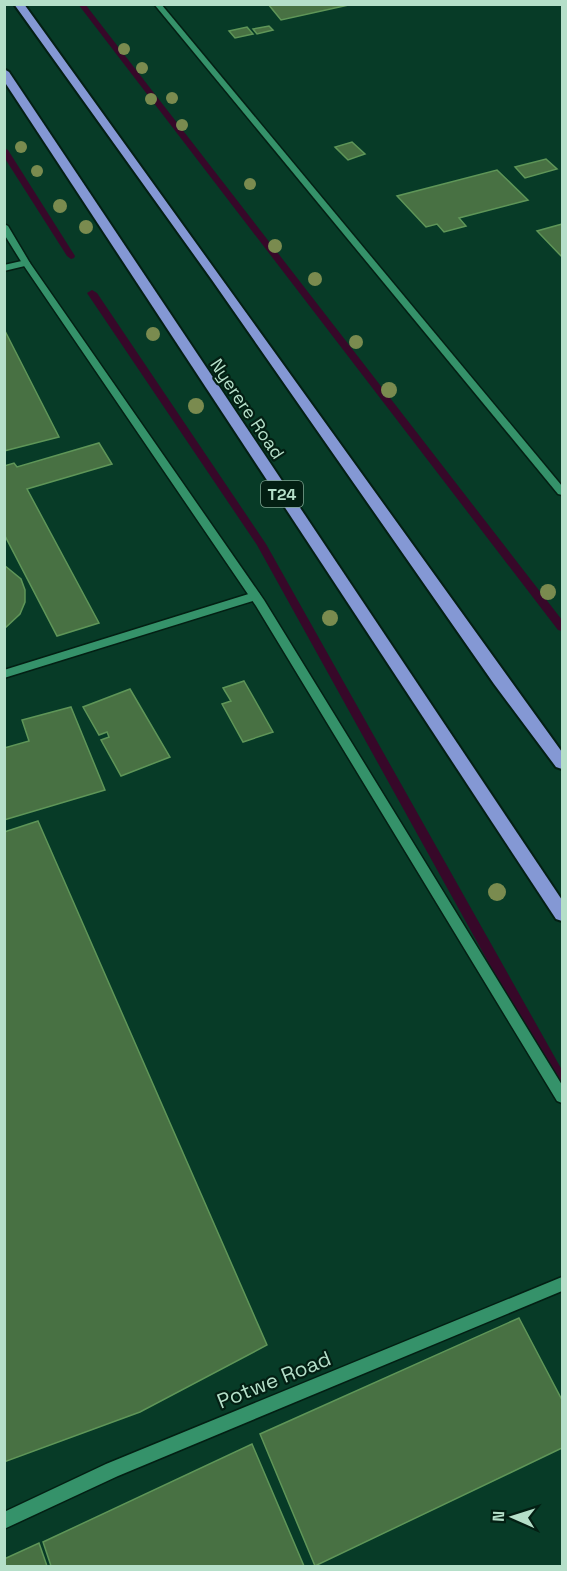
<svg xmlns="http://www.w3.org/2000/svg" width="567" height="1571" font-family="'Space Grotesk',sans-serif">
  <style>
    .lines { fill: none; stroke-linecap: round; stroke-linejoin: round }
    .stream { fill: #370829; fill-rule: evenodd }
    .building { fill: #487143; stroke: #5f9658; stroke-width: 1.5 }
    .service-casing { stroke: #031f13; stroke-width: 3 }
    .minor-casing { stroke: #031f13; stroke-width: 3 }
    .trunk-casing { stroke: #031f13; stroke-width: 4 }
    .service { fill: #35926a; fill-rule: evenodd }
    .minor { fill: #35926a; fill-rule: evenodd }
    .trunk { fill: #8498d4; fill-rule: evenodd }
    .tree { fill: #7a8b4f }
    .labels { text-anchor: middle; stroke-width: 4.5; stroke-linejoin: round; paint-order: stroke }
    .shield { fill: #031f13; stroke: #80a592; stroke-width: 1.5 }
    .shield-label { font-size: 16px; font-weight: bold; fill: #b5dfc9 }
    .street-label { font-size: 18px; fill: #b5dfc9; stroke: #031f13 }
    .near-street-label { font-size: 21px; fill: #b5dfc9; stroke: #031f13 }
  </style>
  <rect width="100%" height="100%" fill="#073b27"/>
  <g class="lines">
    <!-- stream -->
    <g class="stream">
      <path d="M78 4H85L562 620V631L558 630Z"/>
      <path d="M4 148 8 150 75 256 74 258 71 259 67 256 4 157Z"/>
      <path d="M92 290 97 293 266 544 562 1070V1088L557 1086 257 545 87 293Z"/>
    </g>
  </g>
  <!-- building -->
  <g class="building">
    <path d="M268 4H353L281 20Z"/>
    <path d="M269 26 273 30 257 34 253 29Z"/>
    <path d="M247 27 253 34 235 38 229 31Z"/>
    <path d="M352 142 365 154 348 160 335 147Z"/>
    <path d="M546 159 557 169 525 178 515 167Z"/>
    <path d="M497 170 528 200 459 218 466 226 444 232 437 224 426 227 397 196Z"/>
    <path d="M562 224V257L537 231Z"/>
    <path d="M4 329 59 437 4 451Z"/>
    <path d="M99 443 112 464 27 489 99 623 57 636 4 534V466L14 463 17 467Z"/>
    <path d="M4 565 21 579 25 590V602L20 614 4 629Z"/>
    <path d="M244 681 273 732 243 742 222 704 231 701 223 688Z"/>
    <path d="M130 689 170 757 121 776 101 740 109 737 107 732 99 735 83 707Z"/>
    <path d="M71 707 105 790 4 820V748L29 741 22 720Z"/>
    <path d="M38 821 267 1345 140 1412 4 1462V832Z"/>
    <path d="M519 1318 562 1400V1448L315 1566 260 1434Z"/>
    <path d="M252 1444 304 1566H51L43 1542Z"/>
    <path d="M39 1543 47 1566H4V1559Z"/>
  </g>
  <g class="lines">
    <!-- service casing -->
    <g class="service-casing">
      <g id="service">
        <path d="M26 260 30 263 29 265 4 271V265Z"/>
        <path d="M255 592 259 593 260 596 259 599 4 678V670Z"/>
        <path d="M562 1277V1291L118 1476 4 1529V1512L106 1464Z"/>
      </g>
    </g>
    <!-- minor casing -->
    <g class="minor-casing">
      <g id="minor">
        <path d="M154 4H161L562 486V495L558 494Z"/>
        <path d="M4 224 8 226 30 263 264 600 562 1085V1103L557 1101 256 606 22 263 4 234Z"/>
      </g>
    </g>
    <!-- trunk casing -->
    <g class="trunk-casing">
      <g id="trunk">
        <path d="M14 4H24L562 752V769L556 767 494 684 212 280Z"/>
        <path d="M4 69 9 72 562 900V921L556 919 4 81Z"/>
      </g>
    </g>
    <!-- service -->
    <use href="#service" class="service"/>
    <!-- minor -->
    <use href="#minor" class="minor"/>
    <!-- trunk -->
    <use href="#trunk" class="trunk"/>
  </g>
  <!-- trees -->
  <g class="tree">
    <circle cx="124" cy="49" r="6"/>
    <circle cx="142" cy="68" r="6"/>
    <circle cx="172" cy="98" r="6"/>
    <circle cx="151" cy="99" r="6"/>
    <circle cx="182" cy="125" r="6"/>
    <circle cx="21" cy="147" r="6"/>
    <circle cx="37" cy="171" r="6"/>
    <circle cx="250" cy="184" r="6"/>
    <circle cx="60" cy="206" r="7"/>
    <circle cx="86" cy="227" r="7"/>
    <circle cx="275" cy="246" r="7"/>
    <circle cx="315" cy="279" r="7"/>
    <circle cx="153" cy="334" r="7"/>
    <circle cx="356" cy="342" r="7"/>
    <circle cx="389" cy="390" r="8"/>
    <circle cx="196" cy="406" r="8"/>
    <circle cx="548" cy="592" r="8"/>
    <circle cx="330" cy="618" r="8"/>
    <circle cx="497" cy="892" r="9"/>
  </g>
  <g class="labels">
    <!-- shield labels -->
    <rect class="shield" x="261" y="481" width="42" height="26" rx="4.5"/>
    <g class="shield-label">
      <text x="282" y="500">T24</text>
    </g>
    <!-- street labels -->
    <g class="street-label">
      <text transform="translate(247 409) rotate(56)" y="6">Nyerere Road</text>
    </g>
    <!-- near-street labels -->
    <g class="near-street-label">
      <text transform="translate(274 1380) rotate(-22)" y="7">Potwe Road</text>
    </g>
  </g>
  <!-- border -->
  <rect width="567" height="1571" fill="none" stroke="#b5dfc9" stroke-width="12"/>
  <!-- north arrow -->
  <g transform="translate(513 1517) rotate(273)" stroke="#031f13" stroke-width="4.5" paint-order="stroke">
  <path d="M0-4.5L10 22L0 15L-10 22Z" fill="#b5dfc9"/>
  <text y="-9" font-size="16" font-weight="bold" text-anchor="middle" fill="#b5dfc9">N</text>
  </g>
</svg>
